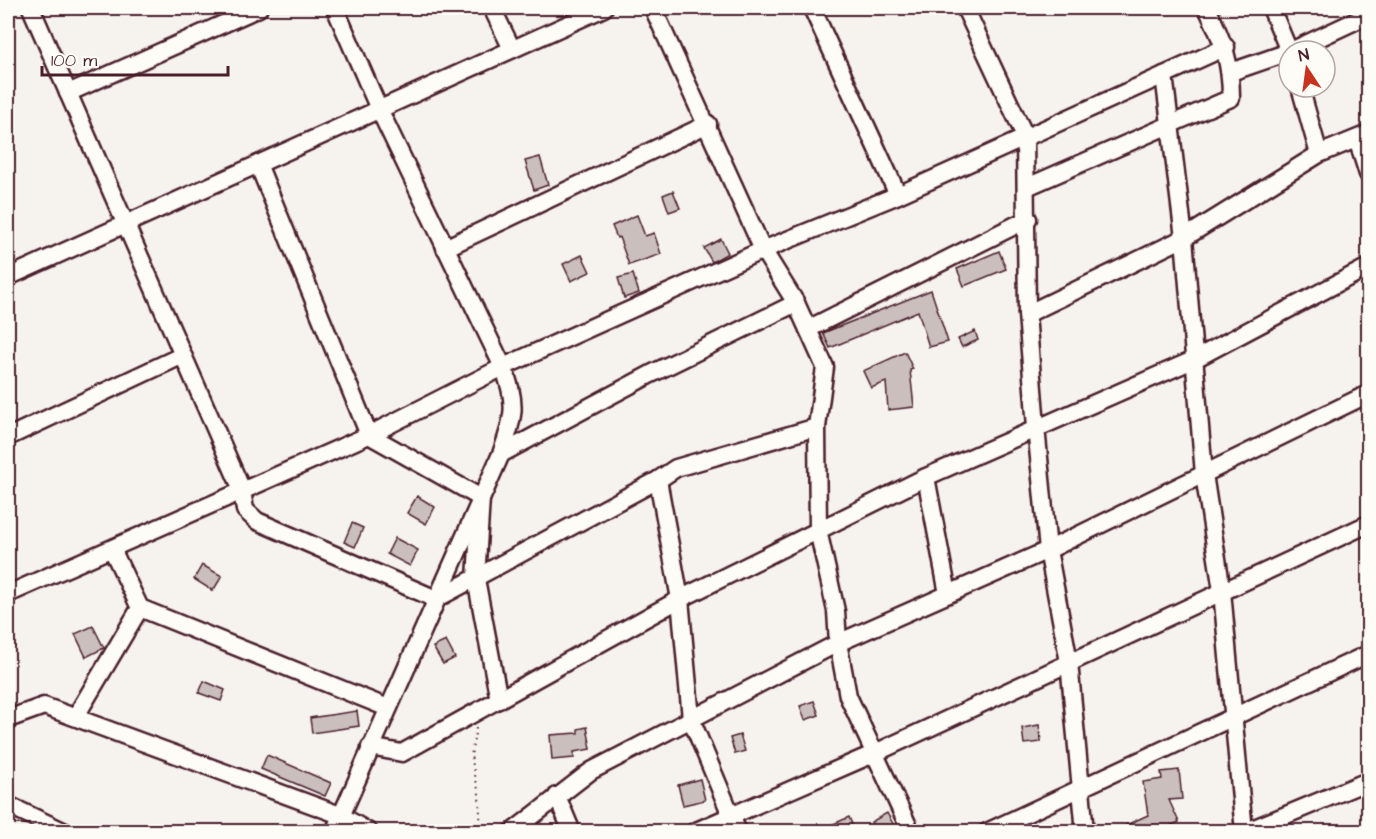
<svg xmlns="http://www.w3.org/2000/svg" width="1376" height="839" font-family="'Architects Daughter',sans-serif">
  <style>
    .building { fill: #cbbfbe; stroke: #4a1f2b; stroke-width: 1.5 }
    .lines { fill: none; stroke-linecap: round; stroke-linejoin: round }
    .minor-casing { stroke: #4a1f2b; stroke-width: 21 }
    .path { stroke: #4a1f2b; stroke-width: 2; stroke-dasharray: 1.5 4.5; stroke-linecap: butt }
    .minor { stroke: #fdfcf7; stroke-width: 16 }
  </style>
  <rect width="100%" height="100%" fill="#f6f3ef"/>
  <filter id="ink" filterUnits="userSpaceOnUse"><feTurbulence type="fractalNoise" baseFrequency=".0167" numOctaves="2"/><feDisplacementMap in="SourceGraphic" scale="12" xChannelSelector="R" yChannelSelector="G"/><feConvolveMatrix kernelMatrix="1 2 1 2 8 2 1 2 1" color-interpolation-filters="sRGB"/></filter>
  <g filter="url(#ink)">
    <!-- building -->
    <g class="building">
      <path d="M540 157 548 185 534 190 525 161Z"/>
      <path d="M673 191 680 208 669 212 663 195Z"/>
      <path d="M637 215 645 236 654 233 661 254 629 265 619 237 617 238 612 226Z"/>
      <path d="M721 239 728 253 712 262 704 248Z"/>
      <path d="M999 251 1006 269 964 286 957 269Z"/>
      <path d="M582 255 590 272 571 281 563 264Z"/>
      <path d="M633 274 639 293 624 298 618 278Z"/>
      <path d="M931 290 948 342 929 347 918 311 830 348 823 333Z"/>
      <path d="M975 331 978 340 962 347 958 339Z"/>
      <path d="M905 352 913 369 910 370 914 407 888 410 886 382 871 388 863 371Z"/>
      <path d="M417 496 435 507 426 524 407 513Z"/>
      <path d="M352 523 363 528 355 547 344 542Z"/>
      <path d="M395 538 418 550 410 566 387 554Z"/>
      <path d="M202 565 222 576 213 591 194 579Z"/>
      <path d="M93 626 104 648 86 657 75 634Z"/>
      <path d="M446 641 455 658 443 664 433 647Z"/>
      <path d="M204 681 225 690 221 701 199 693Z"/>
      <path d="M814 701 819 715 805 720 800 706Z"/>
      <path d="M357 711 359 726 312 733 310 718Z"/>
      <path d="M1039 725 1041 742 1024 744 1022 728Z"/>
      <path d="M587 727 591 749 574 752V758L552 760 550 735 578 733V729Z"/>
      <path d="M740 735 745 751 735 754 730 738Z"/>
      <path d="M267 755 331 783 325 796 261 769Z"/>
      <path d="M1179 770 1182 799 1169 800 1179 822 1158 831H1113L1148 815 1143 782 1162 779 1161 772Z"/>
      <path d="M700 779 705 800 683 805 678 785Z"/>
      <path d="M887 813 897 831H876L871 822Z"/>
      <path d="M849 817 854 829 848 831H818Z"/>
    </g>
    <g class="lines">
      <!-- minor casing -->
      <g class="minor-casing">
        <g id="minor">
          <path d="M31 8 242 490 245 510 257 521 436 599 658 480 676 468 817 427"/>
          <path d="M492 8 512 49"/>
          <path d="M653 8 763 250 796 303 825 367 817 427 818 530 836 611 838 643 848 696 911 832"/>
          <path d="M812 8 898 195"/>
          <path d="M965 8 1025 136 1027 314 1036 427 1048 550 1069 662 1085 832"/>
          <path d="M1271 8 1289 51"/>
          <path d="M1291 51 1368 15"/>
          <path d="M1231 72 1289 52"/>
          <path d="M1164 75 1184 238 1204 474 1222 591 1244 832"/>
          <path d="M1300 87 1319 154"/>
          <path d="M68 93 259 8"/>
          <path d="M1357 139 1368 174"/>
          <path d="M258 164 369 435 481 498 476 579 499 700"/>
          <path d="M1027 187 1231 98C1231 61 1223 41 1207 8"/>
          <path d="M445 248 708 124"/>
          <path d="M8 277 604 8"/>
          <path d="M1027 314 1184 238 1319 154 1368 134"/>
          <path d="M808 329 1028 219"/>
          <path d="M8 437 181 356"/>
          <path d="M501 454 651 374 796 303"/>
          <path d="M926 477 948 594"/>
          <path d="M658 480 680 599 691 719 738 832"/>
          <path d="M112 549 140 608 388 708"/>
          <path d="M8 594 369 435 503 367 763 250 898 195 1226 47"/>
          <path d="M76 716 140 608"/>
          <path d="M8 719 44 706 340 815 369 832"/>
          <path d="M370 747 402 753 680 599 926 477 1193 360 1368 267"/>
          <path d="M557 796 572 832"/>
          <path d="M8 805 65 832"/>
          <path d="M334 832 501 454C514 418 518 403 503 367L379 109 335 8"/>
          <path d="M512 832 591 771 838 643 1048 550 1368 394"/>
          <path d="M694 832 873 754 1368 524"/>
          <path d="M987 832 1368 654"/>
          <path d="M1245 832 1368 781"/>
        </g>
      </g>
      <!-- path -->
      <path class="path" d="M476 728 471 756 479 794 481 832"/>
      <!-- minor -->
      <use href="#minor" class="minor"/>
    </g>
  </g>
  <!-- margin -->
  <rect width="1376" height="839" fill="none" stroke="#fdfcf7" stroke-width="30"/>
  <rect x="15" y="15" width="1346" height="809" fill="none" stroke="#4a1f2b" stroke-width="2" filter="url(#ink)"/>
  <!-- north arrow -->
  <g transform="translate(1307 69) rotate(347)"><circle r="28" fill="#fdfcf7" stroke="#b5a4a5" stroke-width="1.5"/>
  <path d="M0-4.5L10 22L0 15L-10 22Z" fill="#c8321e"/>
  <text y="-9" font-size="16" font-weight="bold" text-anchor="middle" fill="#4a1f2b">N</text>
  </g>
  <!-- scale -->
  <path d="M42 66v9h186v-9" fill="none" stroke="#4a1f2b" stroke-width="3"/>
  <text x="51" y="66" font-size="18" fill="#4a1f2b" stroke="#fdfcf7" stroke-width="4.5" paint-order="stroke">100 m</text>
</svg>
